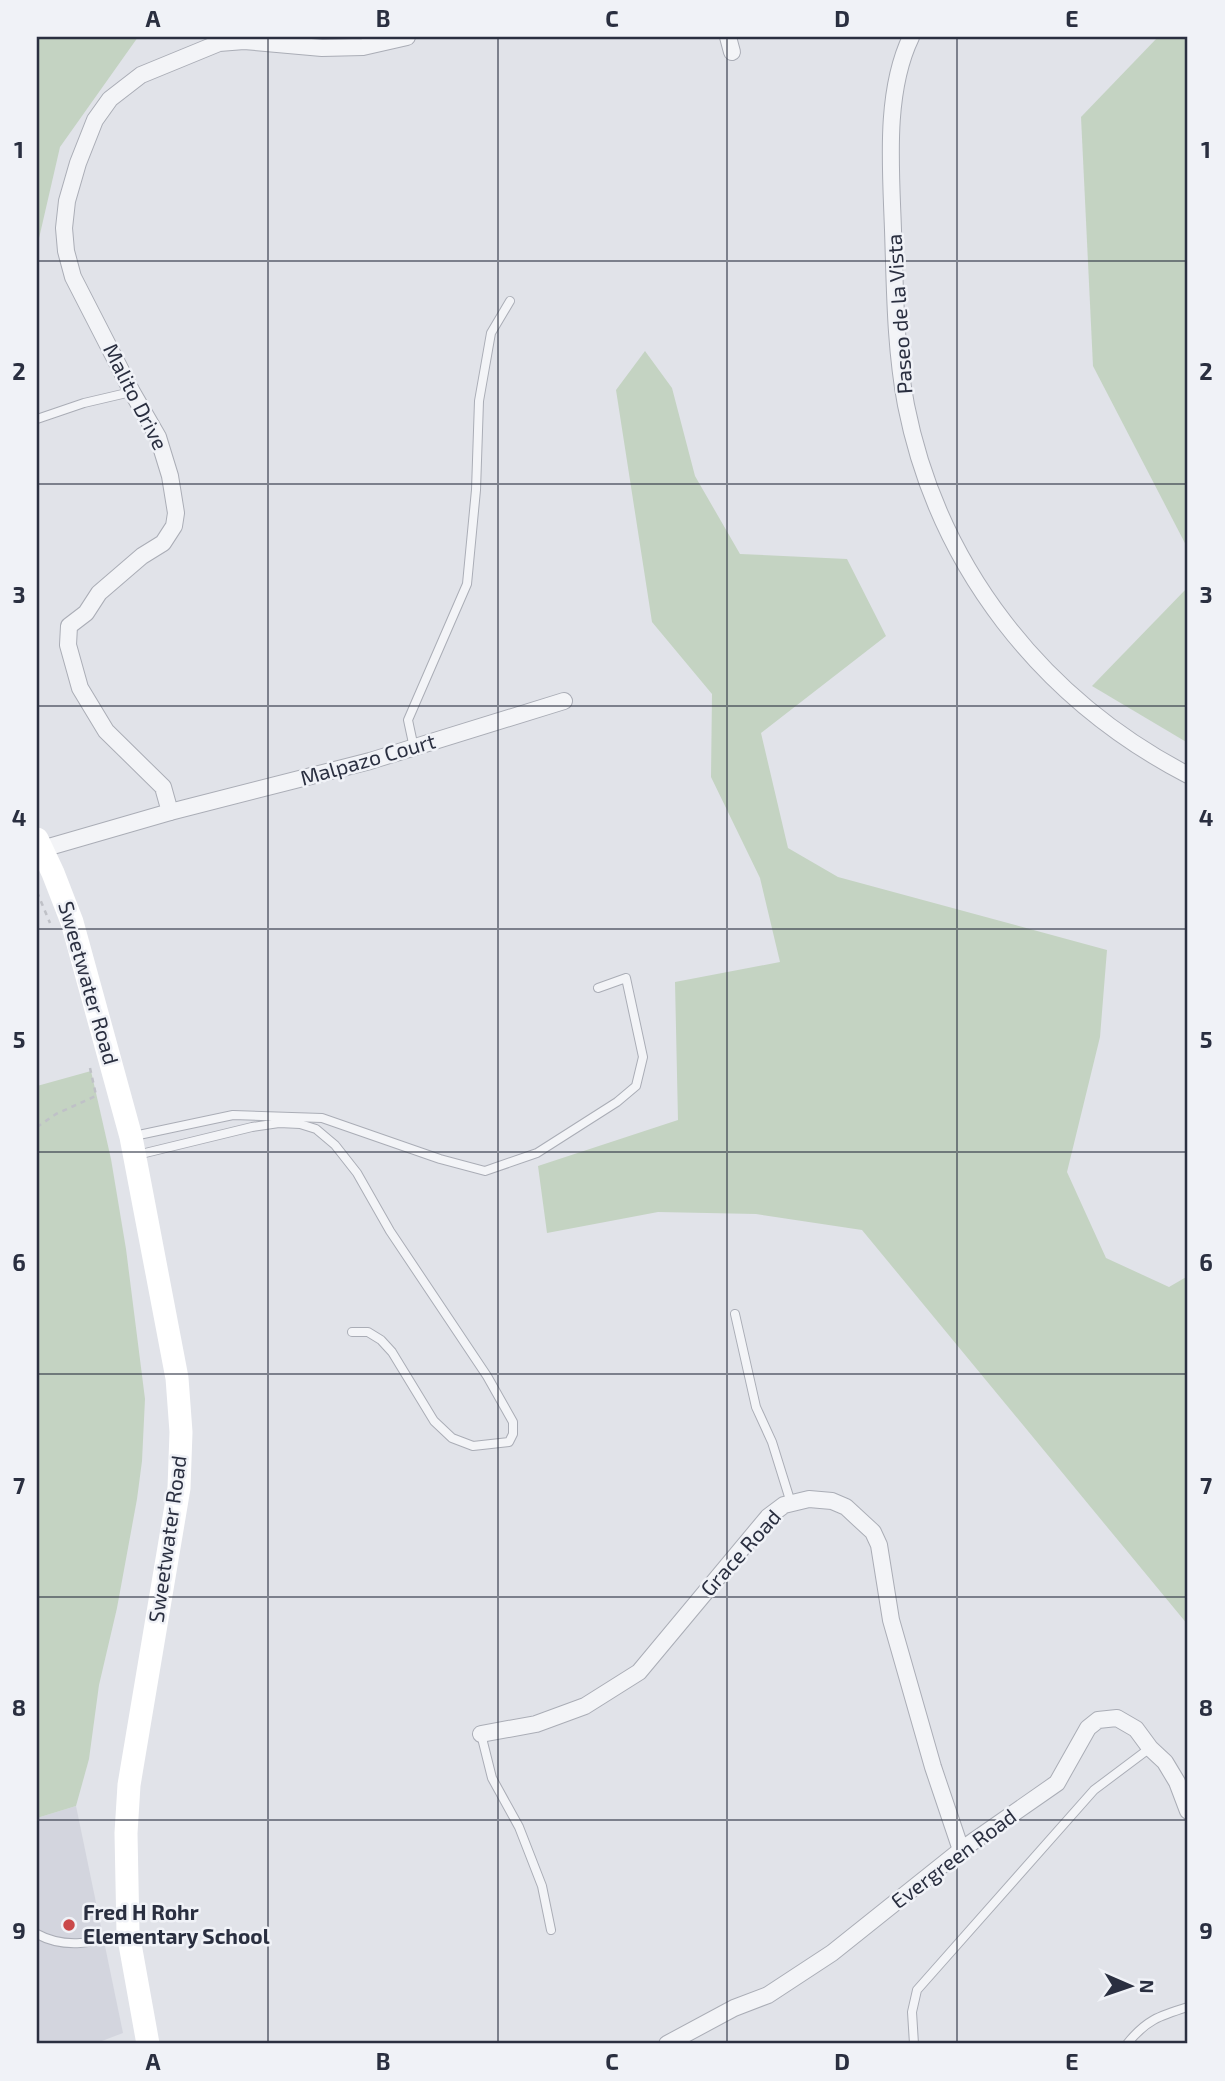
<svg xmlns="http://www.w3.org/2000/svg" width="1225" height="2081" font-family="'Exo 2',sans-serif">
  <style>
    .built { fill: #d3d5de }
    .green { fill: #c4d3c2 }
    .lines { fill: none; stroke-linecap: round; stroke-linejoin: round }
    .lane-casing { stroke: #aaadb6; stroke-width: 10 }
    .street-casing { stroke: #aaadb6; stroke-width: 18 }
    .path { stroke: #bfc1c7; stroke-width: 2.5; stroke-dasharray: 5 5; stroke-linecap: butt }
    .lane { stroke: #f3f4f7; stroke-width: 8 }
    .street { stroke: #f3f4f7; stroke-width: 16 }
    .secondary { stroke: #fff; stroke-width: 23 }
    .grid { fill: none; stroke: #2a2f40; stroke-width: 2; stroke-opacity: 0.55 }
    .poi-dot { fill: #ca494a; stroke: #f0f2f7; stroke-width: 2.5 }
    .labels { text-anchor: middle; stroke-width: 5; stroke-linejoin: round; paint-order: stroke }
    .street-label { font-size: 21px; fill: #2a2f40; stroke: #f0f2f7 }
    .poi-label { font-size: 21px; font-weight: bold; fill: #2a2f40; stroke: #f0f2f7; text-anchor: start }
    .neatline { fill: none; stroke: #2a2f40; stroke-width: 2.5 }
    .grid-label { font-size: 23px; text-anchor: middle; font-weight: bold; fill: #2a2f40 }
  </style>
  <rect width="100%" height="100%" fill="#e1e3e9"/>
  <!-- built -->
  <path class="built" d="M76 1806 123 2033 94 2044H37V1818Z"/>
  <!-- green -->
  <g class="green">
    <path d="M37 37H138L60 147 37 247Z"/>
    <path d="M1158 37H1188V549L1093 366 1081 117Z"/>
    <path d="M645 351 672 388 695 476 740 554 847 559 886 636 761 733 788 848 838 877 1107 950 1100 1037 1067 1172 1106 1258 1169 1287 1188 1276V1625L862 1230 756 1214 658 1212 547 1233 538 1166 678 1120 675 982 780 962 760 878 711 777 712 694 652 622 616 390Z"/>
    <path d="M1188 587V743L1092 686Z"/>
    <path d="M91 1071 111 1159 126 1249 145 1399 142 1461 137 1499 117 1608 99 1685 89 1759 76 1806 37 1818V1086Z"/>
  </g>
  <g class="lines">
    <!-- lane casing -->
    <g class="lane-casing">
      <g id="lane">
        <path d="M37 419 84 403 131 392"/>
        <path d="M414 748 408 720 467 584 476 490 479 401 491 333 510 301"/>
        <path d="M134 1136 233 1115 322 1118 440 1159 485 1171 537 1153 617 1102 636 1086 643 1057 626 978 598 988"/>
        <path d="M137 1155 252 1127 279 1123 300 1124 316 1129 335 1145 357 1173 390 1231 487 1376 513 1422V1434L509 1442 473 1446 452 1438 434 1421 392 1352 381 1340 368 1332H352"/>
        <path d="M735 1314 756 1407 772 1442 791 1503"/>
        <path d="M481 1734 492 1778 519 1827 542 1886 551 1930"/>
        <path d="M37 1934C66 1950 95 1942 125 1934"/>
        <path d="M914 2044 912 2012 917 1990 1094 1790 1150 1748"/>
        <path d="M1127 2044C1146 2020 1159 2016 1188 2007"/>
      </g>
    </g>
    <!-- street casing -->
    <g class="street-casing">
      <g id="street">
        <path d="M728 37 732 52"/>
        <path d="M911 37C884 93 891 169 893 230 895 288 895 347 906 405 938 567 1042 699 1188 775"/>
        <path d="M170 812 163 787 106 731 80 688 68 645 69 626 86 613 99 593 142 556 163 543 174 526 176 513 170 476 158 437 132 392 73 277 66 251 64 228 67 201 78 163 95 120 110 99 141 75 219 43 244 41 322 48 363 47 407 37"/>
        <path d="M42 849 170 812 370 761 564 701"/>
        <path d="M481 1734 536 1724 585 1706 639 1672 768 1517 784 1505 809 1499 832 1501 846 1507 873 1532 879 1545 891 1620 933 1767 961 1850"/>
        <path d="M667 2044 734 2008 768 1995 832 1953 961 1850 1057 1783 1088 1728 1098 1720 1117 1718 1136 1729 1150 1748 1165 1762 1177 1782 1188 1811"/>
      </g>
    </g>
    <!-- path -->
    <g class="path">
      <path d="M37 892 50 923"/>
      <path d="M90 1068 96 1095"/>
      <path d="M37 1127 56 1114 98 1095"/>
    </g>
    <!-- lane -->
    <use href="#lane" class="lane"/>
    <!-- street -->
    <use href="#street" class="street"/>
    <!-- secondary -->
    <path class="secondary" d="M37 839 53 873 72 922 131 1137 177 1378 181 1432 179 1488 129 1785 126 1833 128 1933 148 2044"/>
  </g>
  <!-- grid -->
  <path class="grid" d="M268 37V2044M498 37V2044M727 37V2044M957 37V2044M37 261H1188M37 484H1188M37 706H1188M37 929H1188M37 1152H1188M37 1374H1188M37 1597H1188M37 1820H1188"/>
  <!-- markers -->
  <circle class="poi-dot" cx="69" cy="1925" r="7"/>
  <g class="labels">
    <!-- street labels -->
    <g class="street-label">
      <text transform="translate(900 314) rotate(-94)" y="7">Paseo de la Vista</text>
      <text transform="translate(135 397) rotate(63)" y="7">Malito Drive</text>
      <text transform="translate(368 760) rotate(-16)" y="7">Malpazo Court</text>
      <text transform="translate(88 983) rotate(74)" y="7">Sweetwater Road</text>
      <text transform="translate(168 1539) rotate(-82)" y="7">Sweetwater Road</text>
      <text transform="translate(741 1553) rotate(-48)" y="7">Grace Road</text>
      <text transform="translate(954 1859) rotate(-37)" y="7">Evergreen Road</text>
    </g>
    <!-- poi labels -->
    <g class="poi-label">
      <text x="83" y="1920">Fred H Rohr<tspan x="83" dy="24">Elementary School</tspan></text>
    </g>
  </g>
  <!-- border -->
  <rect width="1225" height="2081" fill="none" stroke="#f0f2f7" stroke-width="77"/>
  <!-- north arrow -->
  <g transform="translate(1130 1986) rotate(92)" stroke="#f0f2f7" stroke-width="5" paint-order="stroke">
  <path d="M0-5L12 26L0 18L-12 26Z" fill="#2a2f40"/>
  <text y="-10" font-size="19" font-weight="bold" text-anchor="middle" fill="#2a2f40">N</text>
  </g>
  <rect x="38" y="38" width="1148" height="2004" class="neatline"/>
  <g class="grid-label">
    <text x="153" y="27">A</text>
    <text x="383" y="27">B</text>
    <text x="612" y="27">C</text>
    <text x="842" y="27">D</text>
    <text x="1072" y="27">E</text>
    <text x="19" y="158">1</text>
    <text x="1206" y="158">1</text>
    <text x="19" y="380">2</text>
    <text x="1206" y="380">2</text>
    <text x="19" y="603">3</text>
    <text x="1206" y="603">3</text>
    <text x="19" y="826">4</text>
    <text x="1206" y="826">4</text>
    <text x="19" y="1048">5</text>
    <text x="1206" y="1048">5</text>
    <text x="19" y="1271">6</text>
    <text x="1206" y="1271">6</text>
    <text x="19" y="1494">7</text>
    <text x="1206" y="1494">7</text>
    <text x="19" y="1716">8</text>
    <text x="1206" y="1716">8</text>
    <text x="19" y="1939">9</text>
    <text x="1206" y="1939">9</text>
    <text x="153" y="2070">A</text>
    <text x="383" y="2070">B</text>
    <text x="612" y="2070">C</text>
    <text x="842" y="2070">D</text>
    <text x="1072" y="2070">E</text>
  </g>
</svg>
